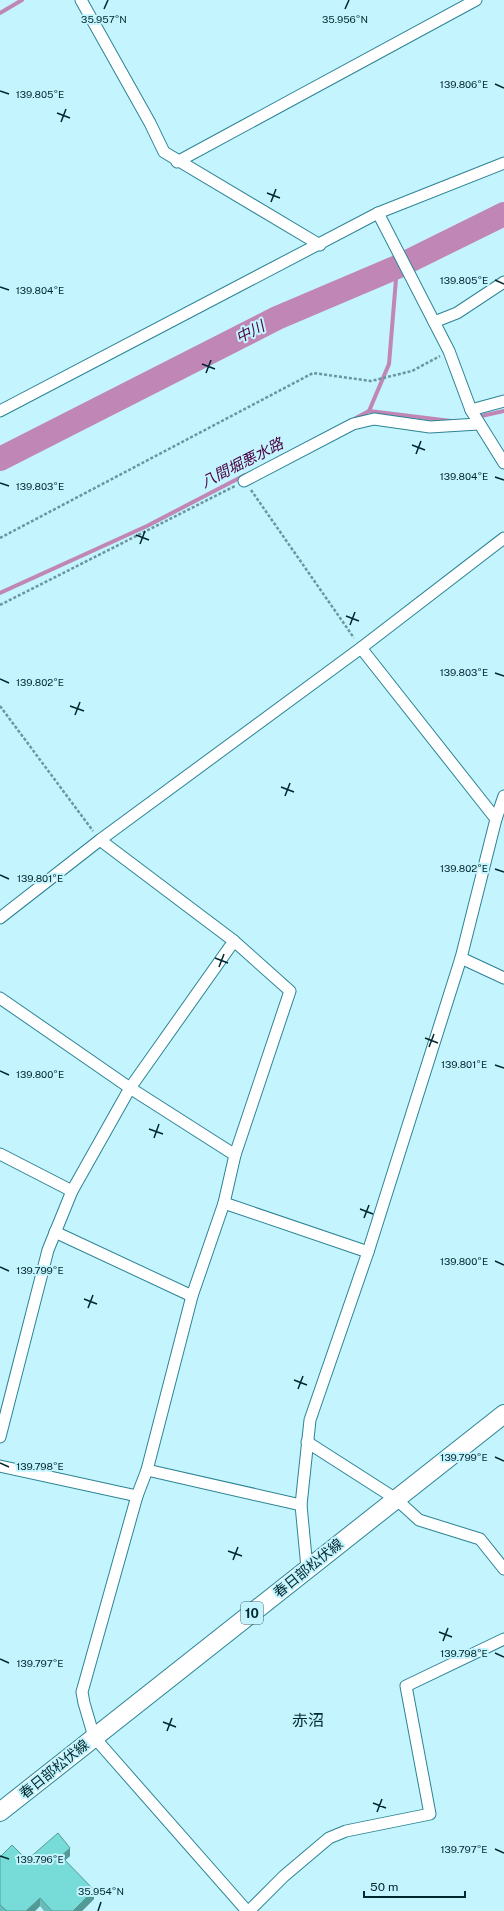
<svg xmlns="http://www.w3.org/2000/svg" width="504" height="1911" font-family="'Public Sans','Noto Sans JP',sans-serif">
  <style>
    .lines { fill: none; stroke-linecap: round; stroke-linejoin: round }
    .stream { stroke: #c086b6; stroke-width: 4 }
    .river { stroke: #c086b6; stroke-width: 24 }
    .street-casing { stroke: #2c8495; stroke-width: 13 }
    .primary-casing { stroke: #2c8495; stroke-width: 20 }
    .path { stroke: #6a969e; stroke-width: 2.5; stroke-dasharray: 3 2; stroke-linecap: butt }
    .street { stroke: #fff; stroke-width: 11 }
    .primary { stroke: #fff; stroke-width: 18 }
    .wall { fill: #66bdba }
    .shaded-wall { fill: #539a97 }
    .building { fill: #77dcd8; stroke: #539a97 }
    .ticks { fill: none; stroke: #01272e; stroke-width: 1.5 }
    .labels { text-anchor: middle; stroke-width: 4; stroke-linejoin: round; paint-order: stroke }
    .shield { fill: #c4f4fe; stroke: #3c646c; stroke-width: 1 }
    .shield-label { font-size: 13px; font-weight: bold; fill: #01272e }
    .street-label { font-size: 14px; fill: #01272e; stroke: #c4f4fe }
    .water-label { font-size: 15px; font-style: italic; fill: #4a0244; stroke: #c4f4fe }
    .quarter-label { font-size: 16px; fill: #01272e; stroke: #c4f4fe }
    .ticks-label { font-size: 10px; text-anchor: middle; fill: #01272e; stroke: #c4f4fe; stroke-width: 4; stroke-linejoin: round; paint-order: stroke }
  </style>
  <rect width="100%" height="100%" fill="#c4f4fe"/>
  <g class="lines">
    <!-- stream -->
    <g class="stream">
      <path d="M0 13 22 0"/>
      <path d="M369 411 389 364 397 267"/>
      <path d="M477 417 504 411"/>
      <path d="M354 419 369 411 451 421"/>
      <path d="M0 593 147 526 245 475"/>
    </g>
    <!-- river -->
    <path class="river" d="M0 459 277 318 397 267 504 214"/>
    <!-- street casing -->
    <g class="street-casing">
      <g id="street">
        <path d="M81 0 150 123 164 152 320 245"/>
        <path d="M177 162 476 0"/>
        <path d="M378 213 449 351 471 410 504 463"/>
        <path d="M434 322 457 313 504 282"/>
        <path d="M471 410 504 401"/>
        <path d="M0 411 378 213 504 163"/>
        <path d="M244 481 353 424 374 419 430 427 478 424"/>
        <path d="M361 648 496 819"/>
        <path d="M100 840 234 941 290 991 235 1155 224 1203 192 1296 147 1470 137 1496 82 1692 84 1703 94 1737 247 1911"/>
        <path d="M0 918 100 840 361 648 504 538"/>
        <path d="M461 958 504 978"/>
        <path d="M0 998 130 1088 235 1155"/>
        <path d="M0 1154 72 1191"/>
        <path d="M224 1203 368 1252"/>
        <path d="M55 1232 192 1296"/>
        <path d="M0 1437 48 1250 72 1191 130 1088 234 941"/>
        <path d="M307 1442 396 1499 419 1520 480 1539 504 1569"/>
        <path d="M0 1466 137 1496"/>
        <path d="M147 1470 301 1505"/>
        <path d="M307 1568 301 1505 310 1420 368 1252 461 958 496 819 504 796"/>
        <path d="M249 1911 284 1876 329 1838 346 1831 430 1814 406 1686 504 1639"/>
      </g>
    </g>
    <!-- primary casing -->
    <g class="primary-casing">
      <path id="primary" d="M0 1812 504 1414"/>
    </g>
    <!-- path -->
    <g class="path">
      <path d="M251 490 354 638"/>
      <path d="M0 538 313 373 371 381 412 371 440 356"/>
      <path d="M0 605 235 486"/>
      <path d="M0 706 93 831"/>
    </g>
    <!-- street -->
    <use href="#street" class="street"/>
    <!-- primary -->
    <use href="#primary" class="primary"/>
  </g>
  <!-- wall -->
  <path class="wall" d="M70 1856 65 1860 94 1899 82 1911H44L40 1906 35 1911H0V1857L27 1860Z"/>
  <!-- shaded-wall -->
  <g class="shaded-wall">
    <path d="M70 1848V1856L61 1864V1856Z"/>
    <path d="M94 1890V1899L82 1911H73Z"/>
    <path d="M40 1898V1906L35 1911H26Z"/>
  </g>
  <!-- building -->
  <path class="building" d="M58 1833 70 1848 61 1856 94 1890 73 1911H52L40 1898 26 1911H7L0 1905V1857L12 1845 27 1860Z"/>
  <!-- ticks -->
  <path class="ticks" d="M104 9 108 0M345 9 349 0M495 84 504 88M0 91 9 94M57 113 70 118M61 122 66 109M267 193 280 198M271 202 276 189M495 280 504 284M0 287 9 290M202 364 215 369M206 373 211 360M412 445 425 450M416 454 421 441M495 477 504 480M0 483 9 486M136 535 149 540M140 544 145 531M346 616 359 621M350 625 355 612M495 673 504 676M0 679 9 683M70 706 84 711M75 715 80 702M281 787 294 792M285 796 290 783M495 869 504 872M0 875 9 879M215 958 228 963M219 967 224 954M425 1038 438 1043M429 1047 434 1034M495 1065 504 1068M0 1071 9 1075M149 1129 163 1134M154 1138 159 1124M360 1209 373 1214M364 1218 369 1205M495 1261 504 1265M0 1267 9 1271M84 1299 97 1304M88 1308 93 1295M294 1380 307 1385M298 1389 303 1376M495 1457 504 1461M0 1463 9 1467M228 1551 242 1556M233 1560 238 1547M439 1632 452 1637M443 1641 448 1628M495 1653 504 1657M0 1659 9 1663M163 1722 176 1727M167 1731 172 1718M373 1803 386 1808M377 1812 382 1799M495 1849 504 1853M0 1856 9 1859M98 1911 101 1902"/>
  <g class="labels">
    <!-- shield labels -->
    <rect class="shield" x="241" y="1602" width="22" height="22" rx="3"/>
    <g class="shield-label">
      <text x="252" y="1618">10</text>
    </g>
    <!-- street labels -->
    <g class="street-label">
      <text transform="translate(308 1568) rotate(-39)" y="5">春日部松伏線</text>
      <text transform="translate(54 1769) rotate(-39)" y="5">春日部松伏線</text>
    </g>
    <!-- water labels -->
    <g class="water-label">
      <text transform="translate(250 332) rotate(-27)" y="5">中川</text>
      <text transform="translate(242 463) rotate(-27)" y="5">八間堀悪水路</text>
    </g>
    <!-- quarter labels -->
    <g class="quarter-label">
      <text x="308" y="1726">赤沼</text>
    </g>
  </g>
  <g class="ticks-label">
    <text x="345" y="23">35.956°N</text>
    <text x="104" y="23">35.957°N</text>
    <text x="464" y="88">139.806°E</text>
    <text x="40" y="98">139.805°E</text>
    <text x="464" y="284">139.805°E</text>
    <text x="40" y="294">139.804°E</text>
    <text x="464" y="480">139.804°E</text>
    <text x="40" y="490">139.803°E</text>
    <text x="464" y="676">139.803°E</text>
    <text x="40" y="686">139.802°E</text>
    <text x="464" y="872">139.802°E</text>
    <text x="40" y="882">139.801°E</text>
    <text x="464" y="1068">139.801°E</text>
    <text x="40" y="1078">139.800°E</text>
    <text x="464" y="1265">139.800°E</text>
    <text x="40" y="1274">139.799°E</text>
    <text x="464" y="1461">139.799°E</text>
    <text x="40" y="1470">139.798°E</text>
    <text x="464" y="1657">139.798°E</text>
    <text x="40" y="1667">139.797°E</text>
    <text x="464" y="1853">139.797°E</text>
    <text x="40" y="1863">139.796°E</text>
    <text x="101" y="1895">35.954°N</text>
  </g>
  <!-- scale -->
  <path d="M364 1891v6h101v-6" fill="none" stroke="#01272e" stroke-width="2"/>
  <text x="370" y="1891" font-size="12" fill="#01272e" stroke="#c4f4fe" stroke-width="3" paint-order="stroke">50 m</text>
</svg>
